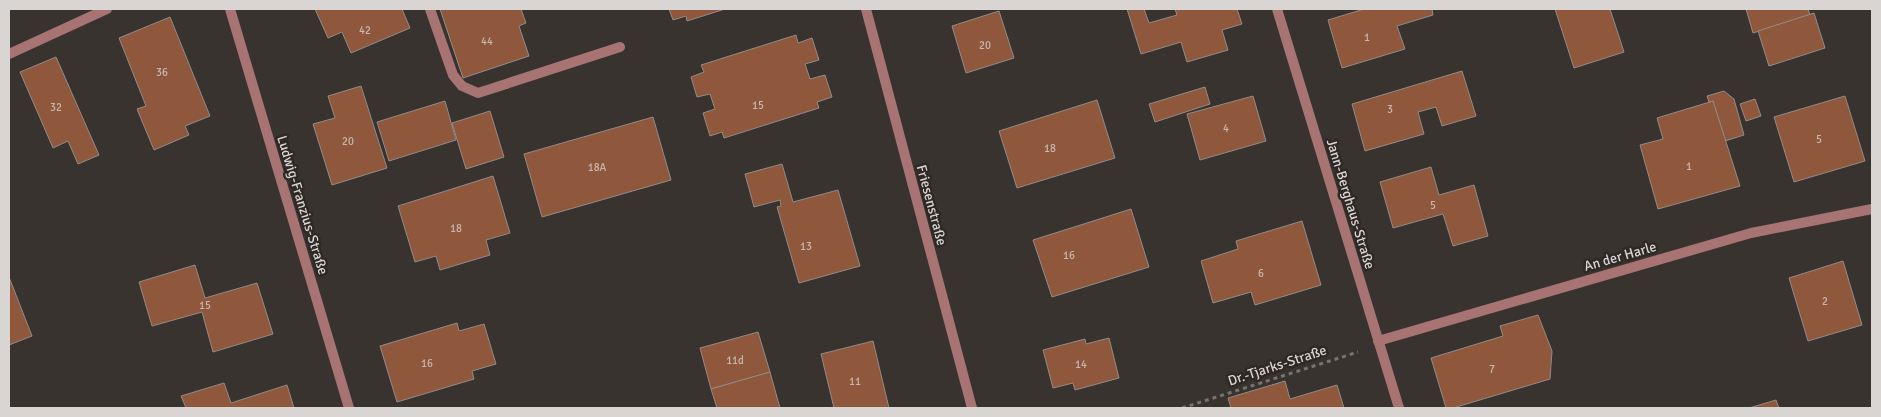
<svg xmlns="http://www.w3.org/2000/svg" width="1881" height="417" font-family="Signika,sans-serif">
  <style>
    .building { fill: #8f583d; stroke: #928b87 }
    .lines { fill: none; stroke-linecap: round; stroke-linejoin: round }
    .path { stroke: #787370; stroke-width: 3; stroke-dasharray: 4 4; stroke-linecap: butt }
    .service { stroke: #a77473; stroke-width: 10 }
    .minor { stroke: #a77473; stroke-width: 10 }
    .tertiary { stroke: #a77473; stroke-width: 10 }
    .labels { text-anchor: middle; stroke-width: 5; stroke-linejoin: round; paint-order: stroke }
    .number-label { font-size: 11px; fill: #c6b6ae }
    .street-label { font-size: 14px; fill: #d9d5d3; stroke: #2f2926 }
  </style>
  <rect width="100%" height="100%" fill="#393330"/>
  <!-- building -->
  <g class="building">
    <path d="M315 9H402L410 28 351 53 342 32 328 38Z"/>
    <path d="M440 9H521L526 23 519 26 529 56 463 78Z"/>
    <path d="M669 9H725L687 21 686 16 673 20Z"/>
    <path d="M1127 9H1144L1149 23 1177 15 1175 9H1237L1242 24 1222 30 1228 50 1187 62 1181 42 1141 54Z"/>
    <path d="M1364 9H1432L1433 15 1397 26 1405 49 1342 68 1328 20Z"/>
    <path d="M1555 9H1610L1624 52 1574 68Z"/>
    <path d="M1746 9H1808L1810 15 1753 33Z"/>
    <path d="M999 11 1014 58 966 73 952 26Z"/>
    <path d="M1814 13 1825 48 1769 66 1758 31Z"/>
    <path d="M170 17 210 116 185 126 189 135 154 150 137 109 146 106 119 38Z"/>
    <path d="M796 35 798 43 812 38 819 60 805 64 810 79 825 75 832 97 817 102 819 108 724 138 722 132 710 136 703 113 715 109 710 94 697 97 691 77 704 72 701 65Z"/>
    <path d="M56 57 99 155 78 164 68 141 53 148 20 72Z"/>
    <path d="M1462 71 1476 116 1442 126 1436 107 1418 112 1424 134 1365 151 1352 104Z"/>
    <path d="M361 86 387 168 332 185 313 124 335 118 328 96Z"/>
    <path d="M1205 87 1210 104 1155 122 1149 104Z"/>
    <path d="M1724 91 1734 99 1744 135 1725 141 1713 101 1709 102 1707 96Z"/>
    <path d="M1253 96 1266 141 1200 160 1187 114Z"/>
    <path d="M1845 96 1865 161 1794 182 1774 117Z"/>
    <path d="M1755 99 1761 116 1746 121 1740 104Z"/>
    <path d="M1097 100 1115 158 1017 188 999 131Z"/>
    <path d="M445 101 456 140 389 161 377 122Z"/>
    <path d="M1713 101 1740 186 1658 209 1640 145 1663 139 1657 118Z"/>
    <path d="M490 111 504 157 466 169 452 123Z"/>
    <path d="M653 117 671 180 542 217 524 154Z"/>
    <path d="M782 164 793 202 838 190 860 266 799 283 777 207 781 206 780 200 754 207 745 174Z"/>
    <path d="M1431 167 1439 195 1474 185 1488 236 1453 246 1443 214 1393 228 1380 182Z"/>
    <path d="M493 176 510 233 486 240 490 255 440 270 436 256 415 262 398 206Z"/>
    <path d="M1131 209 1149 267 1052 297 1033 240Z"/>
    <path d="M1302 221 1321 285 1255 305 1251 292 1213 303 1201 261 1238 249 1236 241Z"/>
    <path d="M1843 261 1862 325 1808 341 1789 278Z"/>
    <path d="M195 265 205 298 257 283 273 334 213 352 202 312 152 326 139 282Z"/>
    <path d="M9 277 32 336 9 345Z"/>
    <path d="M1538 315 1552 351 1550 379 1453 408H1446L1431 358 1503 336 1500 326Z"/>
    <path d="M457 323 459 331 484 324 496 364 472 371 474 379 397 402 380 346Z"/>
    <path d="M758 332 770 372 711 389 700 348Z"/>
    <path d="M1109 338 1119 378 1075 390 1073 383 1053 388 1043 350 1085 339 1086 344Z"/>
    <path d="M873 341 889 408H834L821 354Z"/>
    <path d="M770 372 780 408H717L711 389Z"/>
    <path d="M1285 381 1290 399 1337 385 1344 408H1231L1228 398Z"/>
    <path d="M224 383 231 403 287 385 294 408H186L181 396Z"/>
    <path d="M1776 400 1779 408H1749Z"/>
  </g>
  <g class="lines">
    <!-- path -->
    <path class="path" d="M1182 408 1358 352"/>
    <!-- service -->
    <path class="service" d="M430 9 453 75 462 86 478 93 620 47"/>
    <!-- minor -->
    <g class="minor">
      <path d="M230 9 349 408"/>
      <path d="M866 9 972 408"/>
      <path d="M9 54 107 9"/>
      <path d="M1378 341 1751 233 1872 209"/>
    </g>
    <!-- tertiary -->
    <path class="tertiary" d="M1277 9 1399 408"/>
  </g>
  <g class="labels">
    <!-- number labels -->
    <g class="number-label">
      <text x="365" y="34">42</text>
      <text x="1367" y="41">1</text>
      <text x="487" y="45">44</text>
      <text x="985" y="49">20</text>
      <text x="162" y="76">36</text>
      <text x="758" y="109">15</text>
      <text x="56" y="111">32</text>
      <text x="1390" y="113">3</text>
      <text x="1226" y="132">4</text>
      <text x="1819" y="143">5</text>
      <text x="348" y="145">20</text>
      <text x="1050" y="152">18</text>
      <text x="1689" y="170">1</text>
      <text x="597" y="171">18A</text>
      <text x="1433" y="209">5</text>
      <text x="456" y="232">18</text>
      <text x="806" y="250">13</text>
      <text x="1069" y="259">16</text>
      <text x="1261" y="277">6</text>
      <text x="1825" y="305">2</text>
      <text x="205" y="309">15</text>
      <text x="735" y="364">11d</text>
      <text x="427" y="367">16</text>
      <text x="1081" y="368">14</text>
      <text x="1492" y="373">7</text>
      <text x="855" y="385">11</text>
    </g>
    <!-- street labels -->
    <g class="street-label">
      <text transform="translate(1351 204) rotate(73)" y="5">Jann-Berghaus-Straße</text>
      <text transform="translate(303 205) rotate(73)" y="5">Ludwig-Franzius-Straße</text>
      <text transform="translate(932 205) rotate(75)" y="5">Friesenstraße</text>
      <text transform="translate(1620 256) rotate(-16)" y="5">An der Harle</text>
      <text transform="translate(1277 365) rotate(-18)" y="5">Dr.-Tjarks-Straße</text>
    </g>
  </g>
  <!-- border -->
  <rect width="1881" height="417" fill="none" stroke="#d9d5d3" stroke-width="20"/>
</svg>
